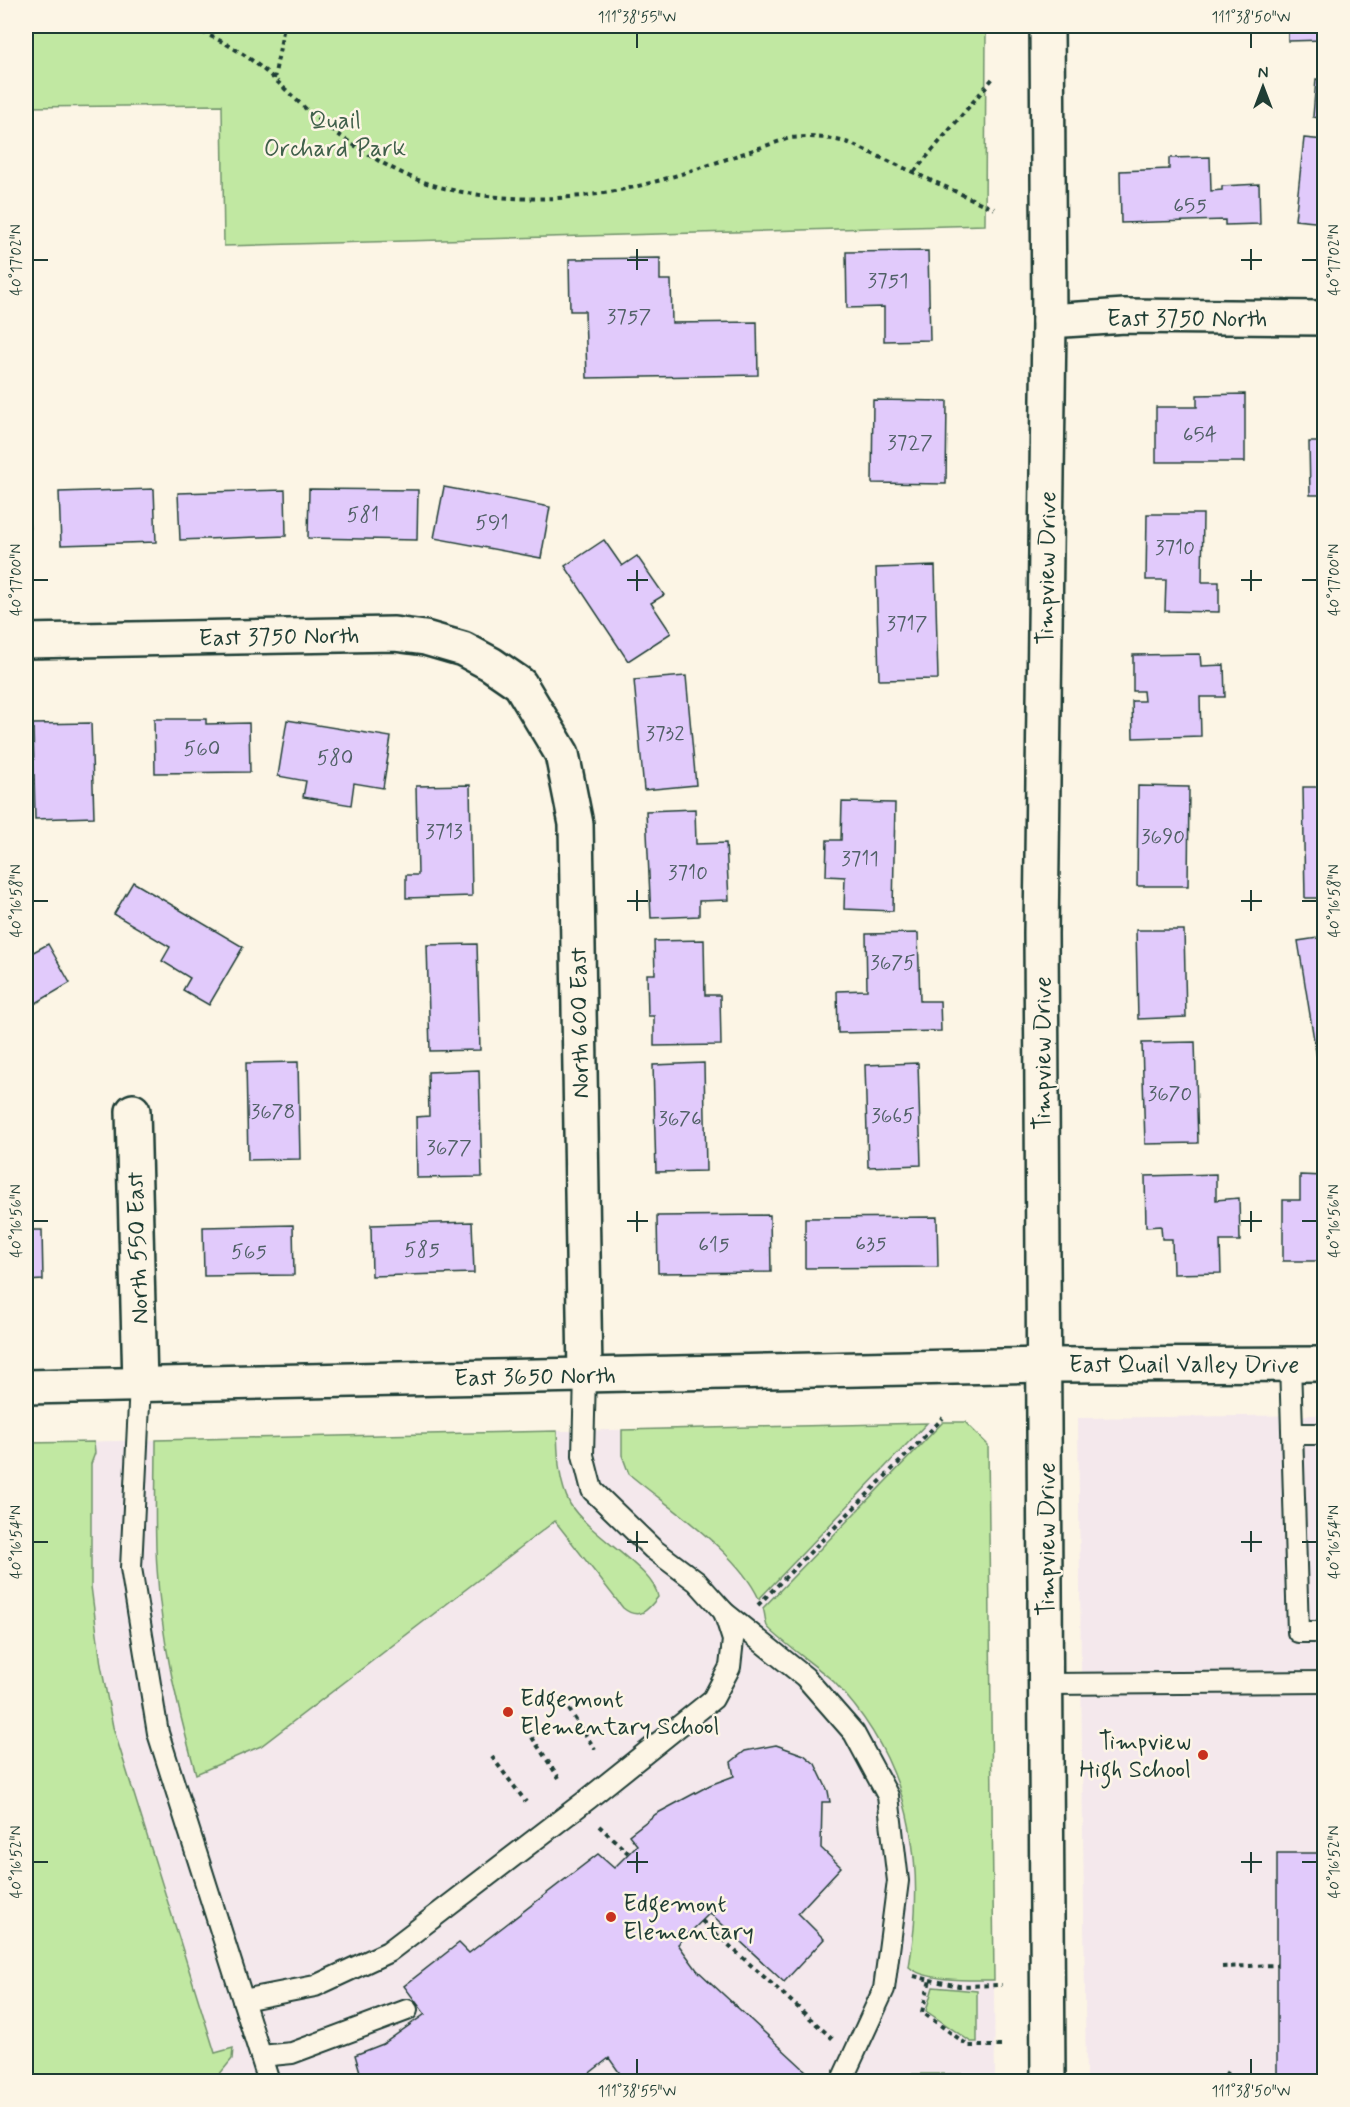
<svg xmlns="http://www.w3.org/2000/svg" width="1350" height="2107" font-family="Mynerve,sans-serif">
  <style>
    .built { fill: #f4e8ec }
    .green { fill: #c1e8a2; stroke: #70926b; stroke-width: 1.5 }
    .building { fill: #e1cafb; stroke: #1f3d34; stroke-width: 1.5 }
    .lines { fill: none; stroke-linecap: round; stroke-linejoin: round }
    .lane-casing { stroke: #1f3d34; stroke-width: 24 }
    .street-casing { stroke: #1f3d34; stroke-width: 38 }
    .secondary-casing { stroke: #1f3d34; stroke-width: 38 }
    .path { stroke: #1f3d34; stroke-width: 4; stroke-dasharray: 4.5 4.5; stroke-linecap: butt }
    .lane { stroke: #fcf5e5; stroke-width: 20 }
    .street { stroke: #fcf5e5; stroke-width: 33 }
    .secondary { stroke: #fcf5e5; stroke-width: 33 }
    .ticks { fill: none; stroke: #1f3d34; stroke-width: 2 }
    .poi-dot { fill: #c8321e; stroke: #fcf5e5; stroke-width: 2 }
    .labels { text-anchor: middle; stroke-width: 5; stroke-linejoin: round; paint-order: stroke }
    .number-label { font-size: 21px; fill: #506066 }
    .park-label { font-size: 24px; fill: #3f5f4a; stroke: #fcf5e5 }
    .street-label { font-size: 24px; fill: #1f3d34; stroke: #fcf5e5 }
    .poi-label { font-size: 24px; fill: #1f3d34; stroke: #fcf5e5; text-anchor: start }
    .neatline { fill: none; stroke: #1f3d34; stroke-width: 2 }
    .ticks-label { font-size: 15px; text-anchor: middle; fill: #1f3d34 }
  </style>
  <rect width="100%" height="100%" fill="#fcf5e5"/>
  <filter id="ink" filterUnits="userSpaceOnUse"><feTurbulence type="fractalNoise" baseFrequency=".0167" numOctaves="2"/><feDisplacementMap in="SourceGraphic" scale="12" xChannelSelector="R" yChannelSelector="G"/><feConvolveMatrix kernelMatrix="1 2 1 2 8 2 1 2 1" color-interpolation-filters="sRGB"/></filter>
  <g filter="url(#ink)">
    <!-- built -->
    <g class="built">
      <path d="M1324 1415V2081H1086L1078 1418Z"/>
      <path d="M965 1422 988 1445 995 2081H26V1443Z"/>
    </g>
    <!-- green -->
    <g class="green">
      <path d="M26 26H986L985 225 224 246 222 105 26 107Z"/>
      <path d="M943 1422H965L988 1445 994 1980C972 1980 926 1982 909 1967 927 1861 910 1761 834 1682 822 1670 772 1635 767 1626 765 1621 765 1613 763 1608Z"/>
      <path d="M927 1423 759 1599C738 1552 668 1507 629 1474L622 1455V1430Z"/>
      <path d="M557 1431C558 1456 558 1481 570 1504 588 1535 655 1569 658 1597 648 1610 639 1621 623 1608L555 1521 261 1746 196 1774C177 1706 161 1638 157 1568 154 1525 156 1482 156 1440Z"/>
      <path d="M94 1442 95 1453 91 1464V1586L101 1665 113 1727 215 2053 233 2048 232 2059 214 2081H26V1443Z"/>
      <path d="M933 1987 977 1991V2042H971L926 2011Z"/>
      <rect x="881" y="2074" width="81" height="7"/>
    </g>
    <!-- building -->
    <g class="building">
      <path d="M1288 26H1324V40L1288 41Z"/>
      <path d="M1316 79 1324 80V119L1313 117Z"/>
      <path d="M1304 138 1324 140V223L1295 220Z"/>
      <path d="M1210 157 1211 191 1222 190V186L1259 184 1260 224 1225 225V220L1121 223 1120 171 1169 169V158Z"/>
      <path d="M928 251 930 340 884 341V307L847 308 846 252Z"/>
      <path d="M660 258V280H671L672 323 757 322 758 375 587 378 585 311H570L569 259Z"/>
      <path d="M1245 394V462H1156V407H1197V395Z"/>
      <path d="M873 400 947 401 946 484 872 483Z"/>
      <path d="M1309 442H1324V495H1310Z"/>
      <path d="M444 487 550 507 541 558 434 538Z"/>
      <path d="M154 489 156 542 61 545 59 492Z"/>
      <path d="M309 489 418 490 417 540 308 538Z"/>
      <path d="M285 490 286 536 180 540 178 493Z"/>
      <path d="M26 494H28L30 540 26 541Z"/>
      <path d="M1147 514H1203L1202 582H1219V612L1165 611 1166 580H1146Z"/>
      <path d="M604 540 622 566 637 556 664 595 651 603 671 633 628 661 565 566Z"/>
      <path d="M935 566 938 679 879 680 876 568Z"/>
      <path d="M1200 654 1201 666 1224 665 1225 697H1200L1201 736 1133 738 1132 701H1144L1143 691H1133V655Z"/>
      <path d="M686 676 696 785 644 790 634 680Z"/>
      <path d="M154 719H206V724L249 723 250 772 155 773Z"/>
      <path d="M287 720 391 737 383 788 354 783 351 805 303 797 306 781 278 776Z"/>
      <path d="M91 723 94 817 35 819 33 724Z"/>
      <path d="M470 785 472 896 406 898V875H418L416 786Z"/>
      <path d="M1138 786 1189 787 1188 886H1137Z"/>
      <path d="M1303 787H1324V898H1305Z"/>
      <path d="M842 802 895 803 893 911 844 909 845 877 826 876 827 840H841Z"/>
      <path d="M695 809 696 844 726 843 729 900 699 901V916L651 918 646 811Z"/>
      <path d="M133 882 243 947 209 1005 183 990 190 978 162 961 170 947 114 914Z"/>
      <path d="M1136 930H1184L1186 1017 1138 1019Z"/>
      <path d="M918 933 920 1001H940L941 1031 838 1033 837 991 867 990 866 934Z"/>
      <path d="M1324 937V1057L1317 1058 1298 941Z"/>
      <path d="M704 940 705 995H720L721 1045 654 1046V1016H648L647 974H655L654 941Z"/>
      <path d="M48 944 70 983 26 1009V956Z"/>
      <path d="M477 944 480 1050 430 1051 427 945Z"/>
      <path d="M1195 1042 1198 1143 1145 1144 1142 1043Z"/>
      <path d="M298 1062 300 1159 248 1160 246 1063Z"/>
      <path d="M704 1063 706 1171 656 1172 653 1065Z"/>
      <path d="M918 1063 921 1165 868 1167 865 1065Z"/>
      <path d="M479 1070 482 1177 417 1178 416 1117 429 1116 428 1072Z"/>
      <path d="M1216 1174V1200L1239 1198 1240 1241H1220L1221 1273 1173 1274 1172 1239H1162L1161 1226 1146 1227 1145 1176Z"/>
      <path d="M1300 1175 1324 1176V1261H1283V1200H1300Z"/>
      <path d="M770 1215 771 1272 658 1273 657 1216Z"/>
      <path d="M937 1217 938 1267 805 1268V1218Z"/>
      <path d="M472 1222 474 1273 372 1276 371 1225Z"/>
      <path d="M293 1225 294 1275 204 1276 203 1227Z"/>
      <path d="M26 1230H42L43 1280 26 1281Z"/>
      <path d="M776 1745 804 1755 815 1764 828 1791 830 1802H822L821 1848 841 1867 798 1913 824 1939 784 1982 710 1913 678 1944 697 1970 806 2071 796 2082H626L609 2058 578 2082H363L355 2055 383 2044 425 2014 404 1986 459 1943 469 1953 598 1854 614 1868 637 1845 629 1835 656 1814 710 1785 734 1776 731 1762 745 1751Z"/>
      <rect x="1277" y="1853" width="47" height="229"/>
    </g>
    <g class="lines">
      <!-- lane casing -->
      <g class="lane-casing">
        <g id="lane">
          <path d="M1290 1363 1298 1632H1324"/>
          <path d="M585 1375 583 1455 592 1490 653 1549 697 1582 724 1612 805 1677 854 1733 888 1796 898 1881 884 1989 841 2082"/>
          <path d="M140 1384 131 1568 158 1733 269 2082"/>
          <path d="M1293 1434H1324"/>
          <path d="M1047 1684 1324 1682"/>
          <path d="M243 2000 315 1986 388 1952 588 1799 713 1699 730 1667 733 1640 724 1612"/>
          <path d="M261 2056 292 2053 407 2010"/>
        </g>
      </g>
      <!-- street casing -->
      <g class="street-casing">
        <g id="street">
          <path d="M1049 321 1125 316 1324 318"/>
          <path d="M26 641 394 634 425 638 463 649 491 664 520 684 562 754 576 824 585 1375"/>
          <path d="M133 1111 140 1384"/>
        </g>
      </g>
      <!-- secondary casing -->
      <g class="secondary-casing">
        <g id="secondary">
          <path d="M1047 26 1049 321 1041 933 1048 2082"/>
          <path d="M26 1387 1044 1365 1324 1364"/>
        </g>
      </g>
      <!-- path -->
      <g class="path">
        <path d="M185 26C213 35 242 51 264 70 287 89 307 113 332 130 359 149 387 168 418 180 481 203 560 203 625 189 681 177 735 155 790 138 811 136 828 137 849 143L994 209"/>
        <path d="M274 79 284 26"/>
        <path d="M914 172 994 77"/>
        <path d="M758 1605 943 1418"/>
        <path d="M564 1702 595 1749"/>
        <path d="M527 1730 559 1778"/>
        <path d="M492 1757 526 1802"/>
        <path d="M599 1826 628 1853"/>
        <path d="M702 1921 833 2039"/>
        <path d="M1222 1967 1277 1965"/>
        <path d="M914 1976 930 1980 922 2012 969 2046H1003"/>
        <path d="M930 1980 959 1986 1002 1985"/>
        <path d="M1225 2072 1240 2082"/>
      </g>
      <!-- lane -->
      <use href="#lane" class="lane"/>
      <!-- street -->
      <use href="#street" class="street"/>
      <!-- secondary -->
      <use href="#secondary" class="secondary"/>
    </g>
  </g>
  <!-- ticks -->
  <path class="ticks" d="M637 33V48M1251 33V48M637 249V270M1251 249V270M33 260H48M627 260H648M1241 260H1262M1302 260H1317M637 570V591M1251 570V591M33 580H48M627 580H648M1241 580H1262M1302 580H1317M637 890V911M1251 890V911M33 901H48M627 901H648M1241 901H1262M1302 901H1317M637 1211V1232M1251 1211V1232M33 1221H48M627 1221H648M1241 1221H1262M1302 1221H1317M637 1531V1552M1251 1531V1552M33 1542H48M627 1542H648M1241 1542H1262M1302 1542H1317M637 1852V1873M1251 1852V1873M33 1862H48M627 1862H648M1241 1862H1262M1302 1862H1317M637 2059V2074M1251 2059V2074"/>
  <!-- markers -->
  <g class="poi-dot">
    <circle cx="508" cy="1712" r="6"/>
    <circle cx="1203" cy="1755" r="6"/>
    <circle cx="611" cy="1917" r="6"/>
  </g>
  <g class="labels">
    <!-- number labels -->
    <g class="number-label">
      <text x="1190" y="212">655</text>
      <text x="888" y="287">3751</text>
      <text x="629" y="323">3757</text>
      <text x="1200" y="441">654</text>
      <text x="910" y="449">3727</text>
      <text x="363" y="521">581</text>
      <text x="492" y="529">591</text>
      <text x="1175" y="554">3710</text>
      <text x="907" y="630">3717</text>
      <text x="665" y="740">3732</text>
      <text x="202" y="755">560</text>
      <text x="335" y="764">580</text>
      <text x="444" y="838">3713</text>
      <text x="1163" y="843">3690</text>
      <text x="860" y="865">3711</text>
      <text x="688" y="879">3710</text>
      <text x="893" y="969">3675</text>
      <text x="1170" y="1100">3670</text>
      <text x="273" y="1118">3678</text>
      <text x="893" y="1122">3665</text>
      <text x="680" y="1125">3676</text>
      <text x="449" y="1154">3677</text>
      <text x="871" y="1250">635</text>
      <text x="714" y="1251">615</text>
      <text x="422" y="1256">585</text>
      <text x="249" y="1258">565</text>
    </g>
    <!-- park labels -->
    <g class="park-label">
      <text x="335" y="128">Quail<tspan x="335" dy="28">Orchard Park</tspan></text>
    </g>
    <!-- street labels -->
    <g class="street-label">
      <text x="1187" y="326">East 3750 North</text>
      <text transform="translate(1046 568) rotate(-89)" y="8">Timpview Drive</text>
      <text transform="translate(279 636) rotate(-1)" y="8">East 3750 North</text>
      <text transform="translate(579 1023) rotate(-91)" y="8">North 600 East</text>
      <text transform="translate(1042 1053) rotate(-90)" y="8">Timpview Drive</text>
      <text transform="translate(137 1248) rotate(-92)" y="8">North 550 East</text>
      <text x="1184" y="1372">East Quail Valley Drive</text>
      <text transform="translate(535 1376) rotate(-1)" y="8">East 3650 North</text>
      <text transform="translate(1046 1539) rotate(-90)" y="8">Timpview Drive</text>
    </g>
    <!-- poi labels -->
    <g class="poi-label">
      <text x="520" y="1706">Edgemont<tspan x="520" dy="28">Elementary School</tspan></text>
      <text x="1191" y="1749" text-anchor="end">Timpview<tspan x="1191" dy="28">High School</tspan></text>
      <text x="623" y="1911">Edgemont<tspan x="623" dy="28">Elementary</tspan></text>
    </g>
  </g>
  <!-- margin -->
  <rect width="1350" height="2107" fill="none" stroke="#fcf5e5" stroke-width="66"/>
  <!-- north arrow -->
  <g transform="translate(1263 87)" stroke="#fcf5e5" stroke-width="4.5" paint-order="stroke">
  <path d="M0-4.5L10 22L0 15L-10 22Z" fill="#1f3d34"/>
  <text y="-9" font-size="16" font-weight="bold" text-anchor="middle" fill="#1f3d34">N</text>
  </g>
  <rect x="33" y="33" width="1284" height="2041" class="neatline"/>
  <g class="ticks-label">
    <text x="637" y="22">111°38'55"W</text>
    <text x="1251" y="22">111°38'50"W</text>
    <text transform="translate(16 260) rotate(-90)" y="5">40°17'02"N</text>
    <text transform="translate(1334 260) rotate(-90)" y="5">40°17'02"N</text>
    <text transform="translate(16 580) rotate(-90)" y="5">40°17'00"N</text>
    <text transform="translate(1334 580) rotate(-90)" y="5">40°17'00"N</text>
    <text transform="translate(16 901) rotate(-90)" y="5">40°16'58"N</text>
    <text transform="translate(1334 901) rotate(-90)" y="5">40°16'58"N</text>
    <text transform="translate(16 1221) rotate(-90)" y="5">40°16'56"N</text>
    <text transform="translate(1334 1221) rotate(-90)" y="5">40°16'56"N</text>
    <text transform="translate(16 1542) rotate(-90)" y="5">40°16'54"N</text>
    <text transform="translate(1334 1542) rotate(-90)" y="5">40°16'54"N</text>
    <text transform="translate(16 1862) rotate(-90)" y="5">40°16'52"N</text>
    <text transform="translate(1334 1862) rotate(-90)" y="5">40°16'52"N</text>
    <text x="637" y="2096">111°38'55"W</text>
    <text x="1251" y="2096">111°38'50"W</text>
  </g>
</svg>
